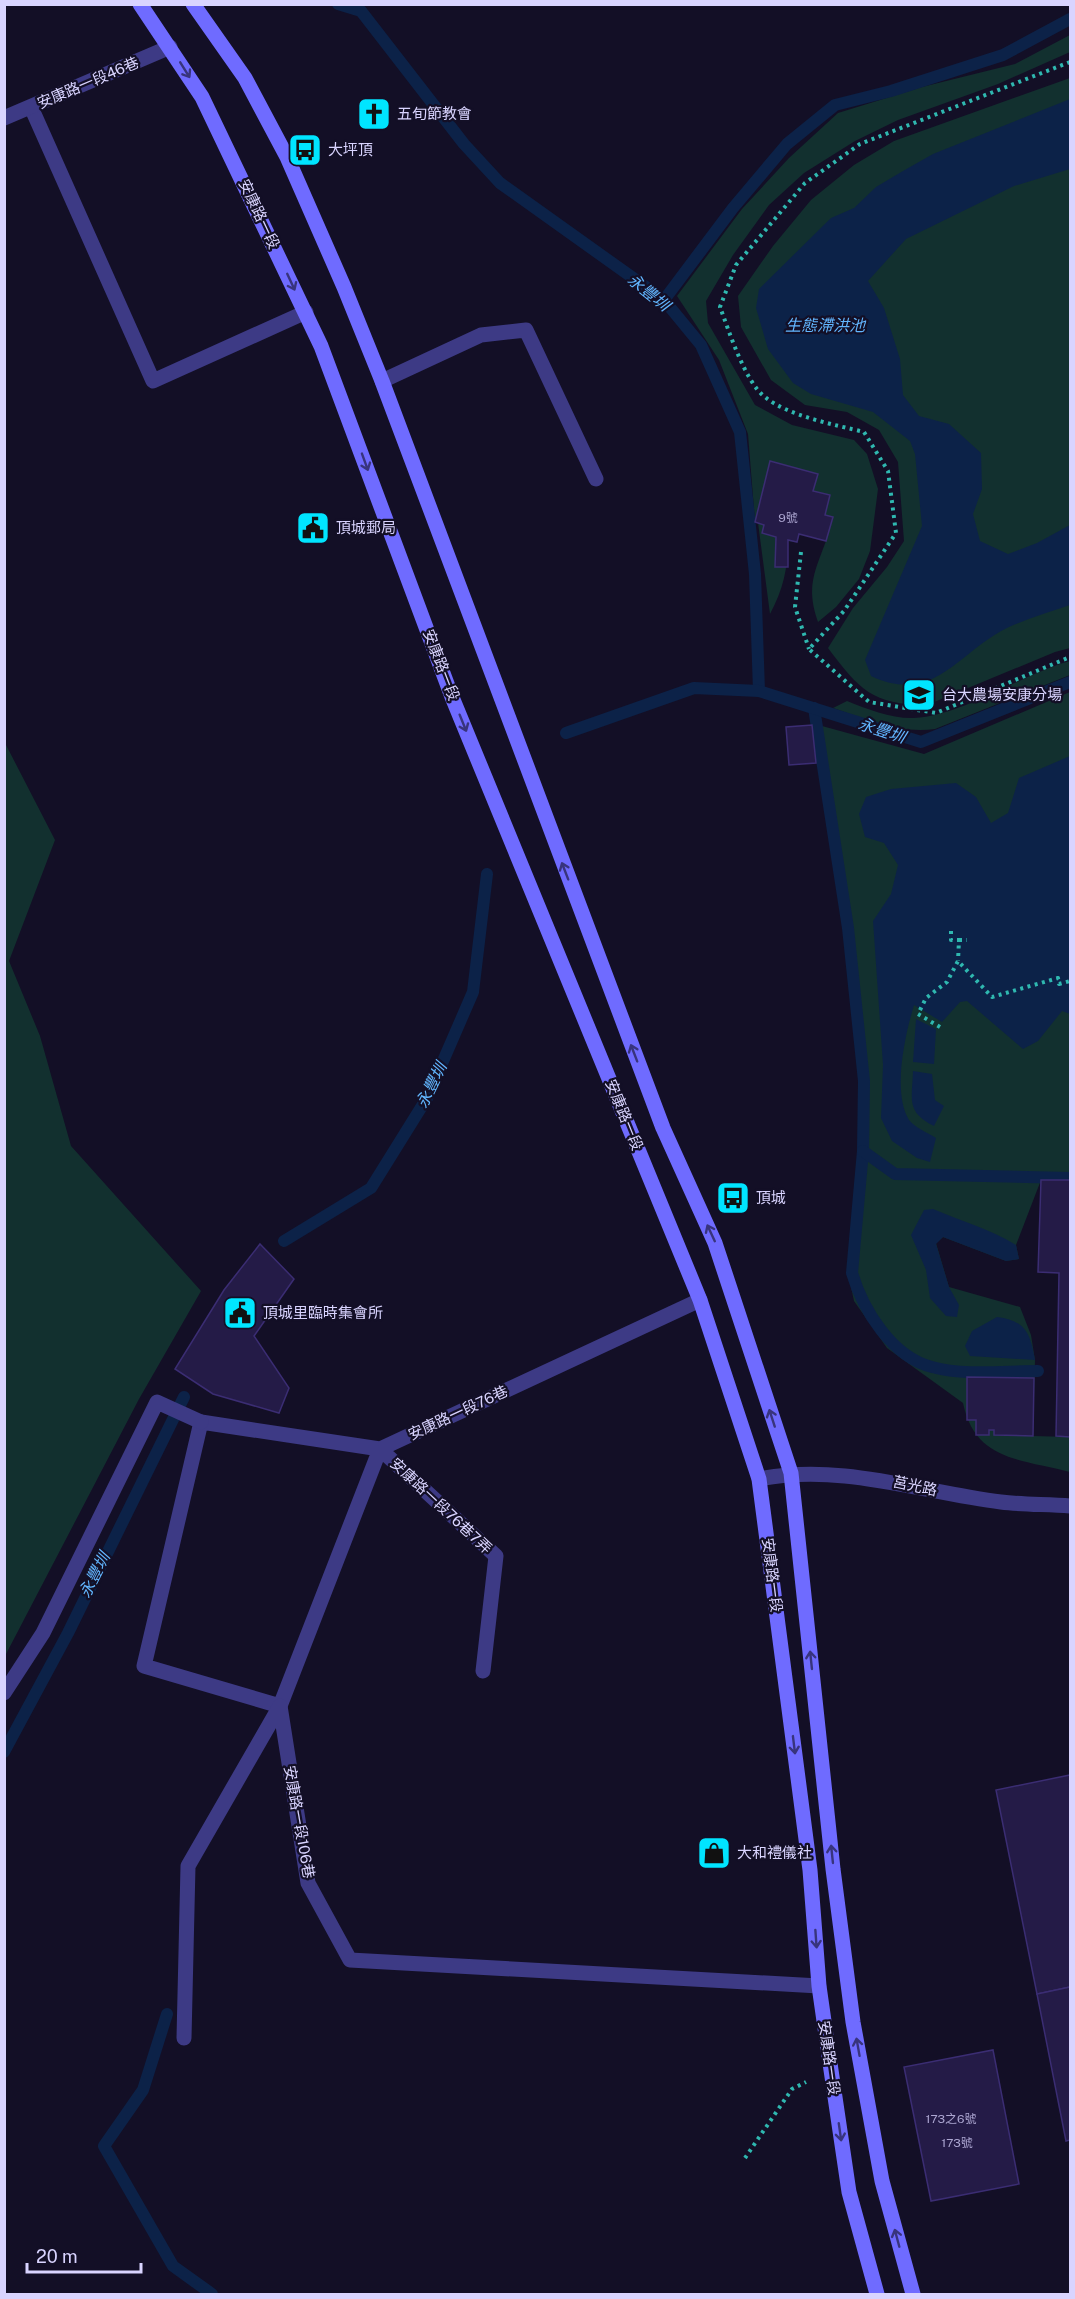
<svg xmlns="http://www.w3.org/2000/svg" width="1075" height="2299" font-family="'Public Sans','Noto Sans TC',sans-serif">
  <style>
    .green { fill: #12302f }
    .water { fill: #0c2248 }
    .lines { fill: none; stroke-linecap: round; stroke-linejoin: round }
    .stream { stroke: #0c2248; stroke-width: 12 }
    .building { fill: #241b47; stroke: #3b2d73; stroke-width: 1.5 }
    .path { stroke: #2fb8b0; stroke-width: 4; stroke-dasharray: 3 4.5; stroke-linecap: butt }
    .lane { stroke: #3d3a85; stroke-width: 15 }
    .secondary { stroke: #6f6bff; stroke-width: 15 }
    .oneway { stroke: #38347d }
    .labels { text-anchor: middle; stroke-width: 4.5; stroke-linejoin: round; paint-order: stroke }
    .number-label { font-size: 12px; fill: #aca6d1 }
    .street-label { font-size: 15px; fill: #d9d4ff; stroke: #130f26 }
    .poi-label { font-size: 15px; fill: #d9d4ff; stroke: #130f26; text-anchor: start }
    .water-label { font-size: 16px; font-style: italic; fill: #62b6ff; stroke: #130f26 }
  </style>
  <rect width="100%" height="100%" fill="#130f26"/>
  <!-- green -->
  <g class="green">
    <path d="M1070 35V52L998 84 898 120 855 141 804 173 769 205 733 255 706 301 708 323 755 405 792 425 854 440 867 454 878 489 870 551 859 579 836 607 818 622C806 588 814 573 826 541L799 534 797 542 788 541C788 568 783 590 770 614L758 523 755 522 748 434 719 360 677 296 742 209 789 158 838 113 922 87 1015 64Z"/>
    <path d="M1070 78V648L1055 652 927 705C872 705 859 689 828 648L853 608 887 567 904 541 898 462 879 430 847 412 805 405 771 380 741 327 738 296 773 246 811 200 854 165 894 141Z"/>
    <path d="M1070 661V675L935 729C899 734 866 719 833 708L847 701C867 709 893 719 914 718 962 716 1022 674 1070 661Z"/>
    <path d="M1070 692V1180H1041L1016 1245 1019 1259 1006 1261 943 1237 936 1243 949 1287 1020 1307 1031 1335 1035 1360 1033 1436 1070 1437V1472C1021 1459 975 1461 963 1403L887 1348 854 1301 848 1273 858 1161 867 1162 869 1116 856 969 822 726 924 754Z"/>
    <path d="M5 743 55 840 9 961 40 1036 71 1146 201 1291 139 1399 5 1656Z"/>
  </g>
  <!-- water -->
  <g class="water">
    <path d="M1070 99V169L1014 186 906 239 868 281 884 308 900 359 903 395 919 416 949 424 981 453 982 489 973 514 980 541 1008 554 1037 543 1070 525V605C1050 612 1029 618 1009 627 958 651 935 706 871 676L865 660 922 526 915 454 910 441 873 412 811 394 793 383 768 349 756 308 759 289 831 218 854 208 876 187 903 171 933 154Z"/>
    <path d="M1070 756V1014L1062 1011 1038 1041 1023 1049 967 1001 960 1002 942 1022 914 1005C905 1035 892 1092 909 1120 914 1127 928 1133 936 1138L930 1162 917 1158 892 1141 881 1118 883 1065 873 921 891 894 898 865 884 843 865 837 859 814 866 797 891 789 956 783 976 797 991 823 1008 813 1019 778Z"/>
    <path d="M916 1019 936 1029 934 1064 913 1062Z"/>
    <path d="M913 1071 932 1074 935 1100 944 1106 934 1126C906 1112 912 1100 913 1071Z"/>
    <path d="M933 1209C961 1221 990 1229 1016 1245L1019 1259 1006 1261 943 1237 936 1244 949 1287 959 1305 957 1317 946 1316 930 1298 926 1270 911 1235 924 1210Z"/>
    <path d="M997 1317C1026 1321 1030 1333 1035 1360L970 1356 965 1346 972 1331Z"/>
  </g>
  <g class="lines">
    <!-- stream -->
    <g class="stream">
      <path d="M338 4 361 11 464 144 500 183 664 300 701 345 740 432 755 574 759 691"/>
      <path d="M664 300 733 208 787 144 835 105 891 91 1003 55 1070 19"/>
      <path d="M814 708 848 928 864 1081 863 1151 852 1273C863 1310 892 1357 932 1367 965 1376 1004 1371 1038 1371"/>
      <path d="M566 733 694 688 759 691 921 742 1070 682"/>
      <path d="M863 1151 895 1174 1070 1178"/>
      <path d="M284 1241 371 1188 427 1098 473 992 487 874"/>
      <path d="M4 1752 68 1633 184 1397"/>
      <path d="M167 2014 143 2090 104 2146 173 2266 212 2294"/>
    </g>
  </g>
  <!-- building -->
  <g class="building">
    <path d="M770 461 818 474 813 491 830 495 825 515 833 517 826 541 799 534 797 542 788 540V567H775L776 537 762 533 764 525 755 522Z"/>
    <path d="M812 725 816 763 789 765 786 727Z"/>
    <path d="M1041 1180H1070V1437L1056 1436 1059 1273 1038 1272Z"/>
    <path d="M260 1244 294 1279 254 1336 289 1388 279 1413 213 1394 175 1369 224 1290Z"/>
    <path d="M967 1377 1034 1378 1033 1436 994 1435V1430H989V1435H976V1420H967Z"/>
    <path d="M1070 1775V1987L1037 1994 996 1790Z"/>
    <path d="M1070 1987V2140L1066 2141 1037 1994Z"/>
    <path d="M993 2050 1019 2184 931 2201 904 2067Z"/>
  </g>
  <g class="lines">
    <!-- path -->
    <g class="path">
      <path d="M1070 62 860 144 805 183 736 265 720 307C729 331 745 382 765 397 788 416 836 425 864 432L888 471 896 533 844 611 809 649 869 702 936 713 1070 657"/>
      <path d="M801 552 795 607 809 649"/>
      <path d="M951 931V940H959L958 961"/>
      <path d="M959 940H967"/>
      <path d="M940 1027 918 1014 926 998 947 982 958 961 992 997 1058 978 1059 984 1070 981"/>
      <path d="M745 2158 792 2089 806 2082"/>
    </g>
    <!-- lane -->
    <g class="lane">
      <path d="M31 107 153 381 306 312"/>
      <path d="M4 118 170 47"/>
      <path d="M382 381 481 335 526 330 596 479"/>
      <path d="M759 1479C842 1463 920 1492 1001 1502 1024 1505 1048 1504 1070 1506"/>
      <path d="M483 1671 496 1556 380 1449 280 1706 144 1666 201 1422 380 1449 700 1300"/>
      <path d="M4 1693 43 1633 157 1402 201 1422"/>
      <path d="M184 2038 188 1866 280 1706 308 1883 350 1960 819 1986"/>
    </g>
    <!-- secondary -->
    <g class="secondary">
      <path d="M140 4 202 97 321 346 452 697 700 1300 759 1479 810 1870 819 1986 831 2070 849 2192 877 2294"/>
      <path d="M193 4 245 78 287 157 344 287 382 381 663 1128 715 1243 791 1473 833 1869 853 2022 882 2181 913 2294"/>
    </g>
  </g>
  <!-- one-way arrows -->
  <defs><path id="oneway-shaft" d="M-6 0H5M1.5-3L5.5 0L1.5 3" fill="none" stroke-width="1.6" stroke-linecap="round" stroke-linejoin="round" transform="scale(1.5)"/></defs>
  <g class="oneway">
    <use href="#oneway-shaft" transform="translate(185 70) rotate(58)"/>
    <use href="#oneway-shaft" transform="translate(291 282) rotate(65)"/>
    <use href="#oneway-shaft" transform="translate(365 462) rotate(70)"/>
    <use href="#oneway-shaft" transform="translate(463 723) rotate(68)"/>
    <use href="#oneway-shaft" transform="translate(565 871) rotate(-111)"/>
    <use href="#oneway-shaft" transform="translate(634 1053) rotate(-111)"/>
    <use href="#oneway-shaft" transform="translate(711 1233) rotate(-115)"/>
    <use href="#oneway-shaft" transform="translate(772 1418) rotate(-108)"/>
    <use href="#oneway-shaft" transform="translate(811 1660) rotate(-96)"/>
    <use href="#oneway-shaft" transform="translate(794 1745) rotate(83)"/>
    <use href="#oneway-shaft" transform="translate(832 1854) rotate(-96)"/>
    <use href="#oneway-shaft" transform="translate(816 1939) rotate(86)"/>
    <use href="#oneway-shaft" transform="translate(858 2047) rotate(-100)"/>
    <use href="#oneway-shaft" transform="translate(840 2132) rotate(82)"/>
    <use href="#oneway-shaft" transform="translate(897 2238) rotate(-105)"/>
  </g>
  <!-- icons -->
  <defs>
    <g id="church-square" transform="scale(1.725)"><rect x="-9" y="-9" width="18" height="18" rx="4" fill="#00e5ff" stroke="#130f26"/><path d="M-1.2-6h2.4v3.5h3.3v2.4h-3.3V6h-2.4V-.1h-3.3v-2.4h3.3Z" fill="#111"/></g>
    <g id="bus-square" transform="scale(1.725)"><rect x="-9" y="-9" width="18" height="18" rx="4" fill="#00e5ff" stroke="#130f26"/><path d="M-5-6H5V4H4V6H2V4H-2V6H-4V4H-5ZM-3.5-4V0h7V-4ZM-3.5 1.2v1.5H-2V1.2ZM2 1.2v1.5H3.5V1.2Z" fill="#111"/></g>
    <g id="civic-square" transform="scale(1.725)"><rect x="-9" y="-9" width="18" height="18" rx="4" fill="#00e5ff" stroke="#130f26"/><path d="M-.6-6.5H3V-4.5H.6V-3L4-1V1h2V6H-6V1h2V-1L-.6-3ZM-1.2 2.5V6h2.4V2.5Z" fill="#111"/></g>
    <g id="university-square" transform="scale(1.725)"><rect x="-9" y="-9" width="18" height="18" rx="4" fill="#00e5ff" stroke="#130f26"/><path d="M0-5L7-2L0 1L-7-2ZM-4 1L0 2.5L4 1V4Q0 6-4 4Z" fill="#111"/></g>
    <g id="shop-square" transform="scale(1.725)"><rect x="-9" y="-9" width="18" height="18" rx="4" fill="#00e5ff" stroke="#130f26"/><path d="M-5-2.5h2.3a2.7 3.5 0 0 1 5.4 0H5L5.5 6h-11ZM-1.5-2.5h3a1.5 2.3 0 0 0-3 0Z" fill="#111"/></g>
  </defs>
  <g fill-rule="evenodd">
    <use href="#church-square" x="374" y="114"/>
    <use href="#bus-square" x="305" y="150"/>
    <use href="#civic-square" x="313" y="528"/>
    <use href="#university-square" x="919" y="695"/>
    <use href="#bus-square" x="733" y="1198"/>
    <use href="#civic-square" x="240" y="1313"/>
    <use href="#shop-square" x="714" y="1853"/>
  </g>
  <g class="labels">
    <!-- number labels -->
    <g class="number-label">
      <text x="788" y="522">9號</text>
      <text x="951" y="2123">173之6號</text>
      <text x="957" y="2147">173號</text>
    </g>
    <!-- street labels -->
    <g class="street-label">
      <text transform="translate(88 83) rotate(-23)" y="5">安康路一段46巷</text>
      <text transform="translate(259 214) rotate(65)" y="5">安康路一段</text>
      <text transform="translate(441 665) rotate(69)" y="5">安康路一段</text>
      <text transform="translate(624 1115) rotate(68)" y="5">安康路一段</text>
      <text transform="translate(458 1413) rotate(-25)" y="5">安康路一段76巷</text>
      <text transform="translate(915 1486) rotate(12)" y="5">莒光路</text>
      <text transform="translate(441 1506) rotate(43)" y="5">安康路一段76巷7弄</text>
      <text transform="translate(772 1575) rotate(83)" y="5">安康路一段</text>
      <text transform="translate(299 1822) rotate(80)" y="5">安康路一段106巷</text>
      <text transform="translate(829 2058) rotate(82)" y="5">安康路一段</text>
    </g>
    <!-- poi labels -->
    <g class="poi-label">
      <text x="397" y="119">五旬節教會</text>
      <text x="328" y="155">大坪頂</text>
      <text x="336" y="533">頂城郵局</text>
      <text x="942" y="700">台大農場安康分場</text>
      <text x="756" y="1203">頂城</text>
      <text x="263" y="1318">頂城里臨時集會所</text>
      <text x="737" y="1858">大和禮儀社</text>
    </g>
    <!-- water labels -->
    <g class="water-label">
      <text transform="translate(649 292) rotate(39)" y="6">永豐圳</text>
      <text x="825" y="331">生態滯洪池</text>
      <text transform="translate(882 730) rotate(18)" y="6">永豐圳</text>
      <text transform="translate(431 1085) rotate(-64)" y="6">永豐圳</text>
      <text transform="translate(94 1575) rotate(-63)" y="6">永豐圳</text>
    </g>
  </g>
  <!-- border -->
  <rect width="1075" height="2299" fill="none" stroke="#d9d4ff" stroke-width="12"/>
  <!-- scale -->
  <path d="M27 2263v9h114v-9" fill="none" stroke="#d9d4ff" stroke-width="3"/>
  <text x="36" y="2263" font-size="18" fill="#d9d4ff" stroke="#130f26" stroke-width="4.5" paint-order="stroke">20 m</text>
</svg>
